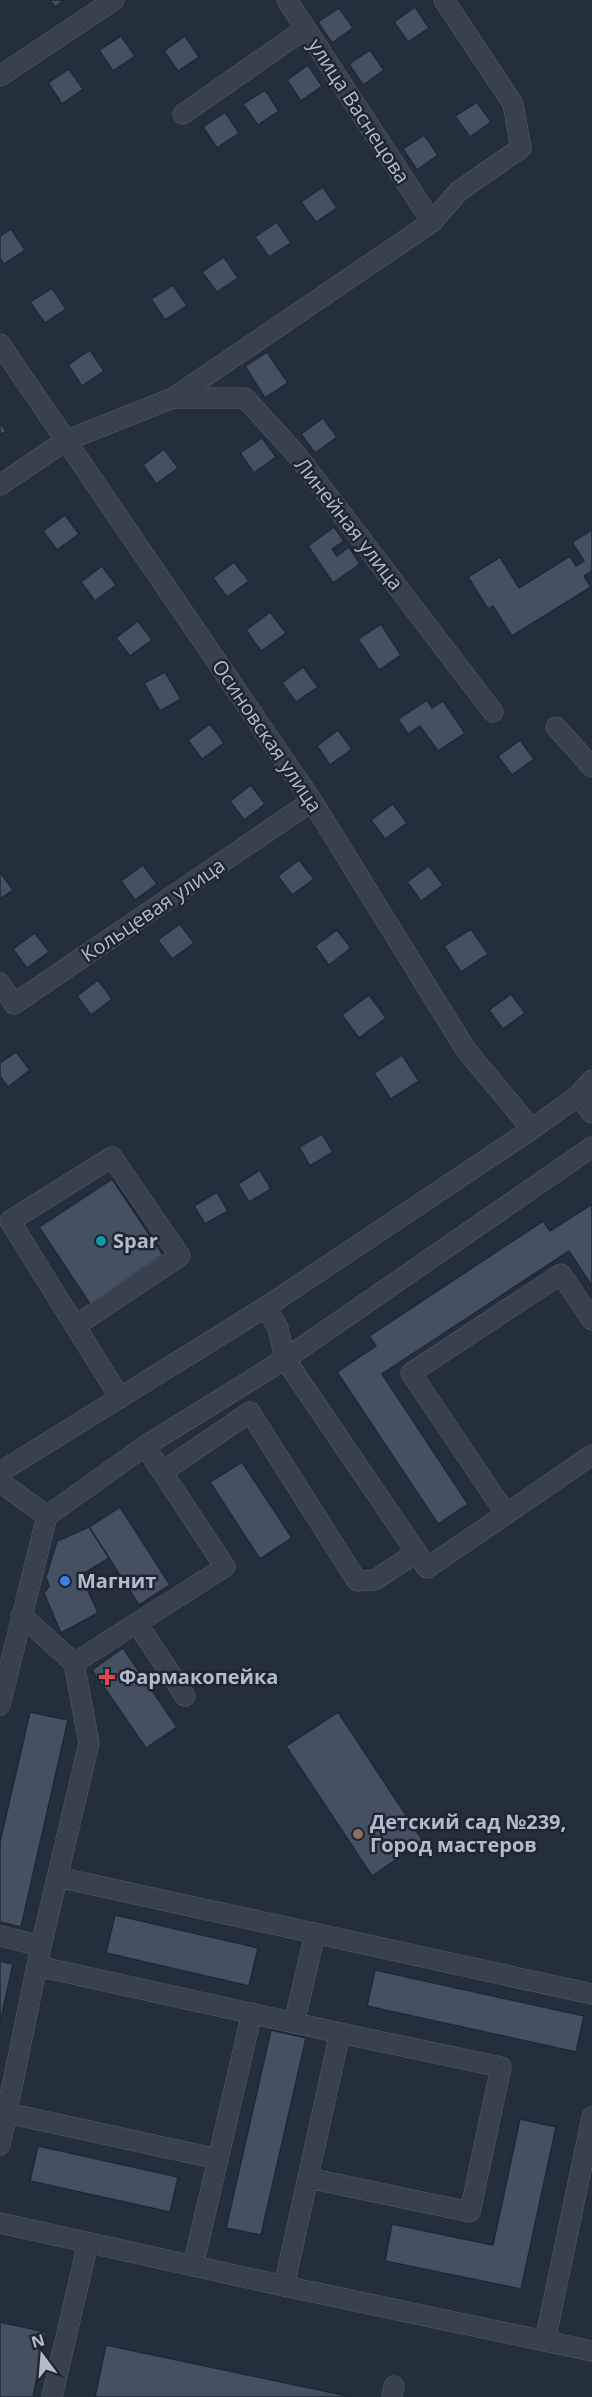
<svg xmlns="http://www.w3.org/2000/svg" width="592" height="2397" font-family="'Open Sans',sans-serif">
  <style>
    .building { fill: #455162; stroke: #1f2835; stroke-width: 1.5 }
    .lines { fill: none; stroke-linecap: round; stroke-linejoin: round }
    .minor-casing { stroke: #565f6c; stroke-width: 21 }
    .minor { stroke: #38414e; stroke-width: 20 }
    .culture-dot { fill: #0f9aa8; stroke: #1d2633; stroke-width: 2 }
    .shop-dot { fill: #3f7fe0; stroke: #1d2633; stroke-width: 2 }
    .health-dot { fill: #e0444e; stroke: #1d2633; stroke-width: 2 }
    .education-dot { fill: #8d6e63; stroke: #1d2633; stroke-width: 2 }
    .labels { text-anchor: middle; stroke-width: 5; stroke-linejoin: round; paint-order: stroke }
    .street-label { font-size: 20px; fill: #b4bcc9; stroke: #1d2633 }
    .poi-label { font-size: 20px; font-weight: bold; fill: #b4bcc9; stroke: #1d2633; text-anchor: start }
  </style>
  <rect width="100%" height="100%" fill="#242f3e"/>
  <!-- building -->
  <g class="building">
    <path d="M50 0H64L55 7Z"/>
    <path d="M415 7 429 28 408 42 394 22Z"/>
    <path d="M339 8 353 28 332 43 318 22Z"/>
    <path d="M121 36 135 56 113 71 99 50Z"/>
    <path d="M185 36 199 57 178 71 164 51Z"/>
    <path d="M370 50 384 70 363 85 349 64Z"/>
    <path d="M308 65 322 86 301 101 287 80Z"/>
    <path d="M69 69 83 89 62 104 48 83Z"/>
    <path d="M265 90 279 111 258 125 243 104Z"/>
    <path d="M477 102 491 122 470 137 455 116Z"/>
    <path d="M225 112 239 133 217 148 203 127Z"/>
    <path d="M424 135 438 155 417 170 403 149Z"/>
    <path d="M323 187 337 208 316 222 301 202Z"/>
    <path d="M277 222 291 243 269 257 255 237Z"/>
    <path d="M11 229 25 250 4 264 0 259V236Z"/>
    <path d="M224 257 238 278 217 292 202 272Z"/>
    <path d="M173 285 187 306 165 320 151 299Z"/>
    <path d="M52 288 66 309 45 323 30 302Z"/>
    <path d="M90 350 104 371 82 386 68 365Z"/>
    <path d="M267 352 288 383 265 398 245 366Z"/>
    <path d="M323 418 337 437 315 453 301 434Z"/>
    <path d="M0 422 6 431 0 435Z"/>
    <path d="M262 438 276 457 254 473 240 453Z"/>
    <path d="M164 449 178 468 156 484 143 465Z"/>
    <path d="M65 515 79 534 57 550 43 531Z"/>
    <path d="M334 527 344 541 332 549 337 556 349 547 360 564 333 583 308 546Z"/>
    <path d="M592 530V571L584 576 591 587 512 636 493 606 488 609 468 577 500 557 519 588 570 556 576 566 584 561 572 542Z"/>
    <path d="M234 562 249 581 227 597 213 578Z"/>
    <path d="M102 566 116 585 95 601 81 582Z"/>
    <path d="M270 612 286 633 261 651 246 630Z"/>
    <path d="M138 621 152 640 130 656 116 638Z"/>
    <path d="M381 624 401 655 379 670 358 639Z"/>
    <path d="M303 667 318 687 296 702 282 683Z"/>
    <path d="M165 672 181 699 160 711 144 683Z"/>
    <path d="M427 700 432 708 443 701 465 733 438 751 420 726 408 734 398 719Z"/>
    <path d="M210 724 224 743 202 759 188 740Z"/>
    <path d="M338 730 352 749 330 765 317 746Z"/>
    <path d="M520 740 534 759 512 775 498 756Z"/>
    <path d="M251 785 265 804 244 820 230 801Z"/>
    <path d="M393 804 407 823 385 839 371 820Z"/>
    <path d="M299 860 314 879 292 895 278 876Z"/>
    <path d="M143 865 157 884 135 900 121 881Z"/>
    <path d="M429 866 443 885 421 901 407 882Z"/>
    <path d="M0 872 13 890 0 899Z"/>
    <path d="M180 924 194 943 172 959 158 940Z"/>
    <path d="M471 929 488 954 461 972 444 946Z"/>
    <path d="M337 930 351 948 329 965 315 946Z"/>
    <path d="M35 933 49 952 27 968 13 949Z"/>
    <path d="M98 980 112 999 91 1015 77 996Z"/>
    <path d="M511 994 525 1013 503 1029 489 1010Z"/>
    <path d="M369 995 386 1018 359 1038 342 1015Z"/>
    <path d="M16 1052 30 1070 8 1087 0 1076V1063Z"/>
    <path d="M402 1055 419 1081 391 1099 374 1073Z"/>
    <path d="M322 1134 333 1152 310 1166 299 1147Z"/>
    <path d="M260 1170 271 1189 249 1202 238 1184Z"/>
    <path d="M112 1179 163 1255 90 1304 39 1227Z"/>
    <path d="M217 1192 228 1211 205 1224 194 1206Z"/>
    <path d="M592 1204V1286L569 1251 382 1374 468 1504 438 1524 337 1372 376 1346 369 1336 543 1221 550 1231Z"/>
    <path d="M242 1462 292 1538 260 1559 210 1482Z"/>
    <path d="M120 1507 170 1585 139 1605 89 1527Z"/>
    <path d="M89 1527 109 1558 81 1575 98 1613 61 1633 44 1593 49 1586 46 1577 57 1541Z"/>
    <path d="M123 1648 177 1727 146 1748 92 1670Z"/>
    <path d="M30 1712 68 1720 21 1927 0 1922V1842Z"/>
    <path d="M338 1712 423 1841 372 1876 286 1746Z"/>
    <path d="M115 1915 258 1948 249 1986 106 1953Z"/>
    <path d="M0 1961 13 1964 0 2023Z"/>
    <path d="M375 1970 584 2016 576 2052 367 2006Z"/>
    <path d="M271 2030 306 2038 261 2235 226 2228Z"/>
    <path d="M520 2119 556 2127 521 2289 385 2261 392 2224 493 2245Z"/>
    <path d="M38 2146 178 2177 170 2212 30 2181Z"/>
    <path d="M0 2322 46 2332 33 2397H0Z"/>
    <path d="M106 2345 352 2397H95Z"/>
  </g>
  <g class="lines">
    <!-- minor casing -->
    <g class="minor-casing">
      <g id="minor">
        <path d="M287 0 432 222"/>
        <path d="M0 76 114 0"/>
        <path d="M183 114 305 29"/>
        <path d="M0 344 312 801 466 1050 532 1129"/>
        <path d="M173 398H245L296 454 493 712"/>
        <path d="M0 485 65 441 173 398 432 222 459 191 521 148 513 104 444 0"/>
        <path d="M556 727 592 767"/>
        <path d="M0 983 14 1004 312 801"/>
        <path d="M579 1095 592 1113"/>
        <path d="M266 1307 278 1328 285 1359 592 1147"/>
        <path d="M75 1326 180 1256 112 1157 10 1221 120 1398"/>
        <path d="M0 1472 266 1307 532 1129 579 1095 592 1080"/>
        <path d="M162 1472 250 1412 357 1581 375 1580 417 1552"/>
        <path d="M0 1482 47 1516 0 1705"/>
        <path d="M506 1514 592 1455"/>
        <path d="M47 1516 145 1446 285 1359 427 1568 506 1514 411 1373 561 1274 592 1320"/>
        <path d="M21 1615 74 1663 225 1567 145 1446"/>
        <path d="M137 1623 185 1696"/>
        <path d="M57 1877 592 1994"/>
        <path d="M0 1936 41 1946"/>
        <path d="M294 2023 315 1934"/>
        <path d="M7 2113 218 2159"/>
        <path d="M0 2145 41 1946 89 1743 74 1663"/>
        <path d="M308 2178 470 2212 501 2067 340 2033"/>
        <path d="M0 2223 284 2286 340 2033 37 1966"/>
        <path d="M193 2266 252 2013"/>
        <path d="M284 2286 592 2351"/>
        <path d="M545 2341 592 2117"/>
        <path d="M52 2397 88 2243"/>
        <path d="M392 2397 394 2386"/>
      </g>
    </g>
    <!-- minor -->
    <use href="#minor" class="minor"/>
  </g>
  <!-- markers -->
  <circle class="culture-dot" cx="101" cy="1241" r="6"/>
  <circle class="shop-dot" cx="65" cy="1581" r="6"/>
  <path class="health-dot" d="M104 1668h6v6h6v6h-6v6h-6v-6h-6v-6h6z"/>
  <circle class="education-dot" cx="358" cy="1834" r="6"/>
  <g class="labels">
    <!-- street labels -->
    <g class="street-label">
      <text transform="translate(359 111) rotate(57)" y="7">улица Васнецова</text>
      <text transform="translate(349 524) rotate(52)" y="7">Линейная улица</text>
      <text transform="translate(267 736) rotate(56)" y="7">Осиновская улица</text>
      <text transform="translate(153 910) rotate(-34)" y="7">Кольцевая улица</text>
    </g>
    <!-- poi labels -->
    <g class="poi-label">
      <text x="113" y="1248">Spar</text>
      <text x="77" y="1588">Магнит</text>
      <text x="119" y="1684">Фармакопейка</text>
      <text x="370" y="1829">Детский сад №239,<tspan x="370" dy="23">Город мастеров</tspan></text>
    </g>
  </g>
  <!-- north arrow -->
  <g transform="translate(42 2355) rotate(344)" stroke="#1d2633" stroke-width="4.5" paint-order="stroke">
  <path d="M0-4.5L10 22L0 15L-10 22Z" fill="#b4bcc9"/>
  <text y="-9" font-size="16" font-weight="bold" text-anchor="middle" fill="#b4bcc9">N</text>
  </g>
</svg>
